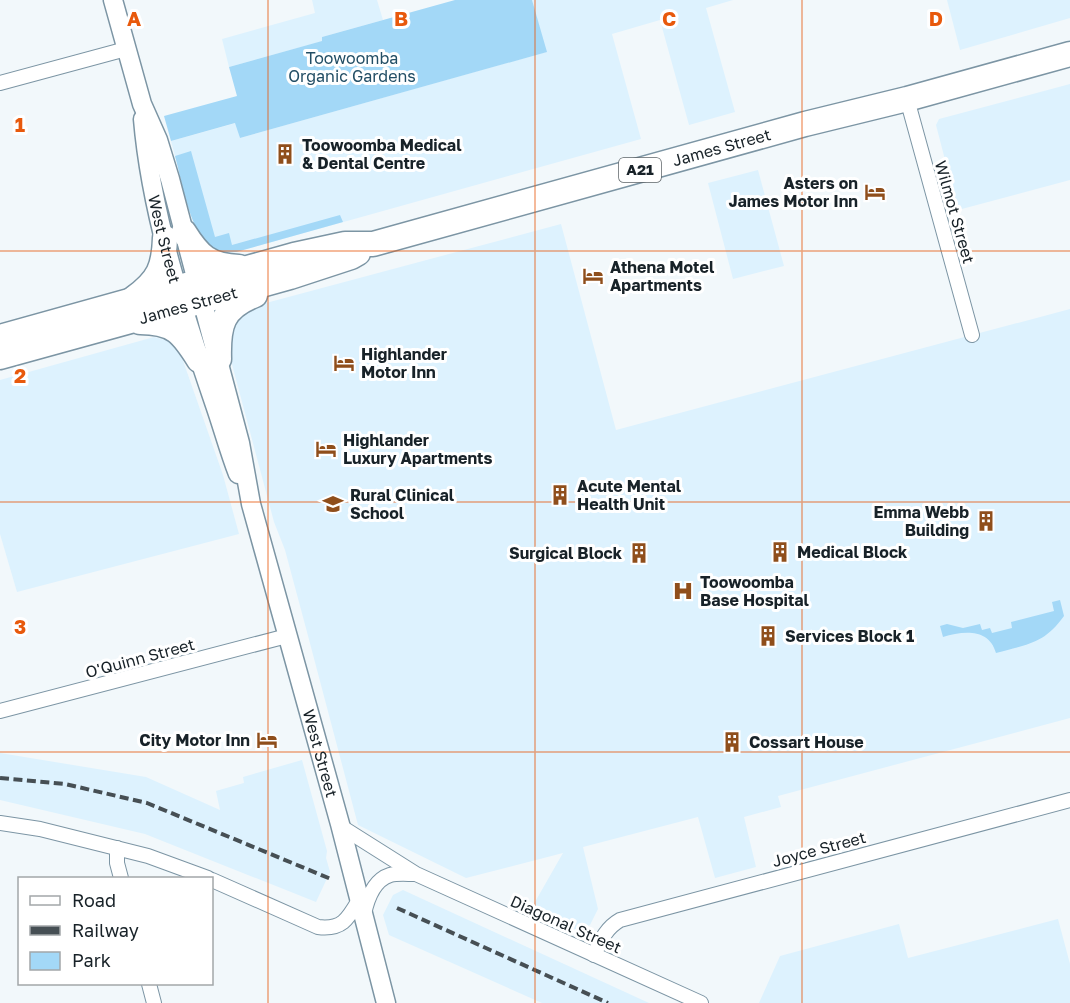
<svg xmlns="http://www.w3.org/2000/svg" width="1070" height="1003" font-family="'Golos Text',sans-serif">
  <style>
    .built { fill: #ddf2fe }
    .green { fill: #a3d8f7 }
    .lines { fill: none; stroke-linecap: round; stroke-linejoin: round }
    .street-casing { stroke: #7c95a4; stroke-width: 16 }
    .secondary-casing { stroke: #7c95a4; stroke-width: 21 }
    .highway-casing { stroke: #7c95a4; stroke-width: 27 }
    .street { stroke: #fff; stroke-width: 14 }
    .secondary { stroke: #fff; stroke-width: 18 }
    .highway { stroke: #fff; stroke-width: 24 }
    .rail { stroke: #464f54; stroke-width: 4; stroke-dasharray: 9 4.5; stroke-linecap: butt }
    .grid { fill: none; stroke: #e8590c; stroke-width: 1.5; stroke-opacity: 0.55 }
    .labels { text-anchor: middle; stroke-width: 6; stroke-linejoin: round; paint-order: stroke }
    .shield { fill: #fff; stroke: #5d6468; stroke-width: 1.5 }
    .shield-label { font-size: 15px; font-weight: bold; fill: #182228 }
    .park-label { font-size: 16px; fill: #224e65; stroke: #fff }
    .poi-label { font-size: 16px; font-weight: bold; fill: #182228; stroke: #fff; text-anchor: start }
    .street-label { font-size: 16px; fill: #182228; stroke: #fff }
    .grid-label { font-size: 20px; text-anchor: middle; font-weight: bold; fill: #e8590c; stroke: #fff; stroke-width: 6; stroke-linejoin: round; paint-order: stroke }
  </style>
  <rect width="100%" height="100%" fill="#f2f8fb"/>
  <!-- built -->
  <g class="built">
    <path d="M312 0H377L383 20 322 37 323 41 229 67 222 39 315 13Z"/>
    <path d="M532 0H733L706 8 735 112 689 125 660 20 612 34 641 139 236 252 223 253 198 230 191 215 171 141 236 123 240 138 546 52Z"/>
    <path d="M947 0H1070V18L960 50Z"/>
    <path d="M1070 84V180L958 210 936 125 939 119Z"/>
    <path d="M758 170 784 266 733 279 708 183Z"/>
    <path d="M561 224 616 430 1070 309V718L778 796 781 807 744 817 756 867 715 878 698 817 583 847 598 909 590 925 577 930 531 909 563 853 466 878 358 825 307 632 285 550 274 522 229 353 228 339 236 322 245 313 266 303Z"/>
    <path d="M154 337 170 341 180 352 223 475 239 534 17 592 0 534V380Z"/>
    <path d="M0 753 146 777 220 810 216 791 244 783 243 777 302 760 327 851 326 858 330 872 316 902 145 834 0 800Z"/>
    <path d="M403 890 649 1003H542L389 935 383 915 393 895Z"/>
    <path d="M1058 919 1070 964V1003H759L780 956 899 924 908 958Z"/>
  </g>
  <!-- green -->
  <g class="green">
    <path d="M455 0H532L547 52 240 138 235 123 171 141 164 116 237 96 229 67 322 41V37Z"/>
    <path d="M191 151 215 237 229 233 232 245 340 215 343 222 236 252C228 252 220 254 213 249 190 235 182 181 175 156Z"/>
    <path d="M1060 600 1064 616C1044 644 1028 644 996 653 989 628 963 631 943 637L940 626 947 624 963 628 980 624 982 630 990 628 992 633 1012 628 1011 622 1054 611 1052 602Z"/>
  </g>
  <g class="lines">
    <!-- street casing -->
    <g class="street-casing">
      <g id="street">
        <path d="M0 83 126 49"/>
        <path d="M907 99 972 335"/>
        <path d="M0 711 287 636"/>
        <path d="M0 823 40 829 148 856 208 878"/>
        <path d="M340 826 416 874 701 1003"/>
        <path d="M117 848V863L121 878"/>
        <path d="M212 880 318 927C342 930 348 919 359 900"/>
        <path d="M364 914C367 900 374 880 390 875 397 873 407 874 414 874"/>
        <path d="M594 955C601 940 606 928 620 920L1070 800"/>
        <path d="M149 984 154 1003"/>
      </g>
    </g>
    <!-- secondary casing -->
    <g class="secondary-casing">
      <g id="secondary">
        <path id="s1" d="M113 0 142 104 158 140 170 179 194 270 240 443 251 504 340 824 386 1003"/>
        <path id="s2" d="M143 119C151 214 184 315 215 405 223 428 229 451 238 474"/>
      </g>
    </g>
    <!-- highway casing -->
    <g class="highway-casing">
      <g id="highway">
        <path d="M184 232C199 256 209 266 239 267"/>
        <path d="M134 298C159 280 164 267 165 238"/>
        <path d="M140 322C174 322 182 333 199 360"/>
        <path id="s3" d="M0 337 294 255 345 244H373L805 124 907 99 1070 54"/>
        <path id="s4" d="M0 357 290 277 351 257 358 253"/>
        <path d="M219 359C218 325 222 308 255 295"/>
      </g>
    </g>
    <!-- street -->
    <use href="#street" class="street"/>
    <!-- secondary -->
    <use href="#secondary" class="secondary"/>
    <!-- highway -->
    <use href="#highway" class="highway"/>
    <!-- rail -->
    <g class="rail">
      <path d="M0 778 65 784 147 803 331 879"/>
      <path d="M397 908 608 1003"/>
    </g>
  </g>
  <!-- grid -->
  <path class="grid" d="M268 0V1003M535 0V1003M802 0V1003M0 251H1070M0 502H1070M0 752H1070"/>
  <!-- icons -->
  <defs>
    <g id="building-bare" transform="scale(1.62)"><path d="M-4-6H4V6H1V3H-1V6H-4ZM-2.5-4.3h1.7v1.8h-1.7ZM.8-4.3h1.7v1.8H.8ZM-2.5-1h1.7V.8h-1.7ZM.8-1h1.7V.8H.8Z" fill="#8f4e1b" stroke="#fff" stroke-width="2.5" paint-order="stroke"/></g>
    <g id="hotel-bare" transform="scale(1.62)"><path d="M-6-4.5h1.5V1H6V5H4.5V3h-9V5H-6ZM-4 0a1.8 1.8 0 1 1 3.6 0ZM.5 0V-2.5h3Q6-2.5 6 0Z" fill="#8f4e1b" stroke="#fff" stroke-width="2.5" paint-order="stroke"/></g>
    <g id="university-bare" transform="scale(1.62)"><path d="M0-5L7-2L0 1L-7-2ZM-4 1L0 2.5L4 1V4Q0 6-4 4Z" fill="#8f4e1b" stroke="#fff" stroke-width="2.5" paint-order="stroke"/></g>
    <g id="hospital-bare" transform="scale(1.62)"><path d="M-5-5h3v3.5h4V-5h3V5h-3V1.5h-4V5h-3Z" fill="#8f4e1b" stroke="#fff" stroke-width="2.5" paint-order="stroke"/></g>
  </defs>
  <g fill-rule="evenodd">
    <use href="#building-bare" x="285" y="154"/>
    <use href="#hotel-bare" x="875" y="192"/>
    <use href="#hotel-bare" x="593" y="276"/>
    <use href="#hotel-bare" x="344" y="363"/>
    <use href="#hotel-bare" x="326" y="449"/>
    <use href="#building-bare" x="560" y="495"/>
    <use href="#university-bare" x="333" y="504"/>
    <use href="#building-bare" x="986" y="521"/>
    <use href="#building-bare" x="780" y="552"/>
    <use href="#building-bare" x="639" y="553"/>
    <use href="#hospital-bare" x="683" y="591"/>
    <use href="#building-bare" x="768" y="636"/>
    <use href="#hotel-bare" x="267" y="740"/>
    <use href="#building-bare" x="732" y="742"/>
  </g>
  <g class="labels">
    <!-- shield labels -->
    <rect class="shield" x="619" y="158" width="42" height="24" rx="4.5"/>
    <g class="shield-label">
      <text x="640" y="175">A21</text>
    </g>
    <!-- park labels -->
    <g class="park-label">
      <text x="352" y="64">Toowoomba<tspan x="352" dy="18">Organic Gardens</tspan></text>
    </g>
    <!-- poi labels -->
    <g class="poi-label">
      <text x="302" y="151">Toowoomba Medical<tspan x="302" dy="18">&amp; Dental Centre</tspan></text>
      <text x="858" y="189" text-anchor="end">Asters on<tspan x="858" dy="18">James Motor Inn</tspan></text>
      <text x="610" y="273">Athena Motel<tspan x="610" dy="18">Apartments</tspan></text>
      <text x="361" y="360">Highlander<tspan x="361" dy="18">Motor Inn</tspan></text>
      <text x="343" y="446">Highlander<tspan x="343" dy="18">Luxury Apartments</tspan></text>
      <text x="577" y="492">Acute Mental<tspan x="577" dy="18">Health Unit</tspan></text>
      <text x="350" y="501">Rural Clinical<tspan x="350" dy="18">School</tspan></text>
      <text x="969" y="518" text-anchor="end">Emma Webb<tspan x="969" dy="18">Building</tspan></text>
      <text x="797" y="558">Medical Block</text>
      <text x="622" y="559" text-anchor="end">Surgical Block</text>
      <text x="700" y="588">Toowoomba<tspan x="700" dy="18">Base Hospital</tspan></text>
      <text x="785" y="642">Services Block 1</text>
      <text x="250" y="746" text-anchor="end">City Motor Inn</text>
      <text x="749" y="748">Cossart House</text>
    </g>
    <!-- street labels -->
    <g class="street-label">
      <text dy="6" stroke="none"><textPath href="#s3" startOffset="747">James Street</textPath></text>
      <text transform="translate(955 212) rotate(74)" y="6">Wilmot Street</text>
      <text dy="6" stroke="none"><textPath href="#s2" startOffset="122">West Street</textPath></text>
      <text dy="6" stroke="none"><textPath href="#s4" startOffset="195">James Street</textPath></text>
      <text transform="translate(140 658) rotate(-15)" y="6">O'Quinn Street</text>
      <text dy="6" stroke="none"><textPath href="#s1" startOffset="782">West Street</textPath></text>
      <text transform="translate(819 849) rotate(-15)" y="6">Joyce Street</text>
      <text transform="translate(566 924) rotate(24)" y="6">Diagonal Street</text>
    </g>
  </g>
  <g class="grid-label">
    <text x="134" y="26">A</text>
    <text x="401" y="26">B</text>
    <text x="669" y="26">C</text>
    <text x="936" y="26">D</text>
    <text x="20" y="132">1</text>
    <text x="20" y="383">2</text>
    <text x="20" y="634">3</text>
  </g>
  <!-- legend -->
  <rect x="18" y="877" width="195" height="108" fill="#ffffff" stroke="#a3a7a9" stroke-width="1.5"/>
  <rect x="30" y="896" width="30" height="9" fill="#ffffff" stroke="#a3a7a9" stroke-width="1.5"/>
  <text x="72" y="907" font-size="18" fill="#182228">Road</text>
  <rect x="30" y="926" width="30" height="9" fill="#464f54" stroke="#a3a7a9" stroke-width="1.5"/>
  <text x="72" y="937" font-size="18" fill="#182228">Railway</text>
  <rect x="30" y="952" width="30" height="18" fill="#a3d8f7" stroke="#a3a7a9" stroke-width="1.5"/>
  <text x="72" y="967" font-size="18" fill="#182228">Park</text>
</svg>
